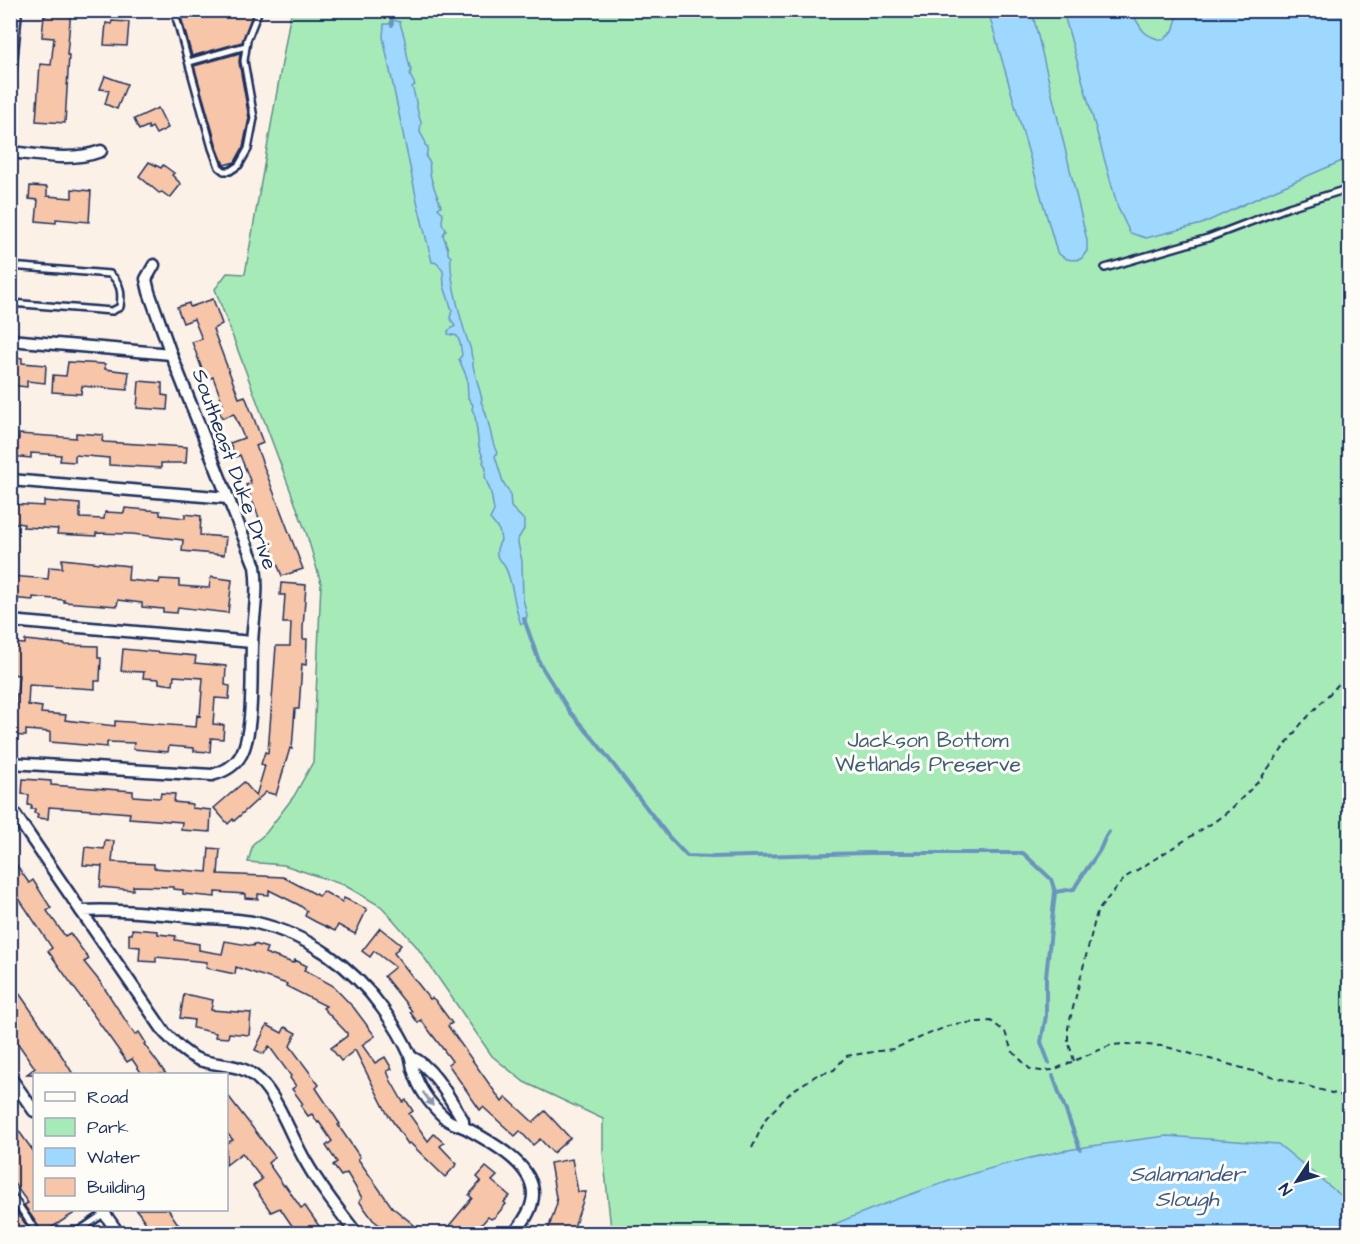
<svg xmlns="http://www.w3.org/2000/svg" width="1360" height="1244" font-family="'Architects Daughter',sans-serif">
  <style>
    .green { fill: #a6ebb7; stroke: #608d8a; stroke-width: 1.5 }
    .water { fill: #9ed8ff; stroke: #6a94bf; stroke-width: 1.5 }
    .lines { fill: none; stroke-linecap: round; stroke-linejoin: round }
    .stream { stroke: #6a94bf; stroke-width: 4 }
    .building { fill: #f7c5a7; stroke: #1b2f5e; stroke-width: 1.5 }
    .lane-casing { stroke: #1b2f5e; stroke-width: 10 }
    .street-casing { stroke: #1b2f5e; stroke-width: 15 }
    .path { stroke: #1b2f5e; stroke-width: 2; stroke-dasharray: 6 4.5; stroke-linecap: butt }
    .lane { stroke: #fdfcf7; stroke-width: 5 }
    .street { stroke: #fdfcf7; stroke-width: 10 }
    .oneway { fill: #8c96aa }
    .labels { text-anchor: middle; stroke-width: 6; stroke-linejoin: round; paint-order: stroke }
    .street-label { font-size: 21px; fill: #1b2f5e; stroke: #fdfcf7 }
    .park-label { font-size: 21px; fill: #3e5e74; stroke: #fdfcf7 }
    .water-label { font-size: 22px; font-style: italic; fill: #3c5986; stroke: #fdfcf7 }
  </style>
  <rect width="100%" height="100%" fill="#fcf1e7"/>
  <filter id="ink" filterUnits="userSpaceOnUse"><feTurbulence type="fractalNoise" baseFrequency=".0167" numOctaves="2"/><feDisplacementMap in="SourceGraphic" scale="12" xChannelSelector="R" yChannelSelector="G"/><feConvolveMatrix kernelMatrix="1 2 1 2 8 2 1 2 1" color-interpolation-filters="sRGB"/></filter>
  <g filter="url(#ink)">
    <!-- green -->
    <path class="green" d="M293 11H1349V1233H608L611 1229 603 1152V1119L524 1082 492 1056 417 947 382 907 344 885 284 865 248 862 253 844 266 833 294 796 313 762 321 583 307 535 215 289 227 273 245 274 290 17Z"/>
    <!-- water -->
    <g class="water">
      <path d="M988 11H1032L1087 240V251L1081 259C1070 261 1065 260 1057 252Z"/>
      <path d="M1063 11H1133V14C1141 29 1144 37 1163 40L1173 31 1177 18 1173 11H1349V158L1266 194 1202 224 1146 238 1130 233 1118 208Z"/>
      <path d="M393 20 400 22C401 29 404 33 405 41 407 52 407 60 411 70L410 75 415 85 412 87C417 99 416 111 421 122L420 132 425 141V145L428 147 426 157 430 163C427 174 437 194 441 206L438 208 443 213 442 223 446 230 443 235 448 249V254L451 257C449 277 462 326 470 347 472 352 470 355 473 360V366L482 399 481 402C490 417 489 437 497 453L495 456 503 482 510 493 511 507 524 520V529L518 539V543L522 561 523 599 527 615 525 623 521 624C513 605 514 582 504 565 501 558 501 564 498 558 495 552 498 545 501 540L499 530 490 519 494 511 491 493 485 477 486 468 483 462 484 460 479 447 475 416 472 409 473 405 468 398 467 378 459 359 462 355 460 343 457 336 448 334V331L455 326 450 318 452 310 444 286 443 271 437 263 432 262 417 201 383 37 384 24H389Z"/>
      <path d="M1167 1136 1278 1144 1349 1202V1233H814C890 1200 971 1170 1053 1153 1090 1145 1129 1141 1167 1136Z"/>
    </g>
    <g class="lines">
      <!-- stream -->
      <g class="stream">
        <path d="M391 10 392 25"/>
        <path d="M524 619 540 664 570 712 596 742 669 837 687 856 712 857 867 853H1023L1051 879 1055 892 1046 977V1016L1041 1042 1049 1063"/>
        <path d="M1055 892 1074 889C1081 876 1090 865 1098 853 1103 846 1103 839 1109 832"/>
        <path d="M1053 1076 1080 1149"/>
      </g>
    </g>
    <!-- building -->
    <g class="building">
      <path d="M47 10H71L67 55H69L65 123 36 121 40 64 51 65 54 38 42 37 44 16H46Z"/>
      <path d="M179 10H254L242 42 192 56Z"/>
      <path d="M112 21 129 22 127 46 104 45 106 23 111 24Z"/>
      <path d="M240 53 239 62 249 118 243 147 235 162 224 165 217 147 194 66Z"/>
      <path d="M105 76 127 84 117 109 105 104 109 90 100 89Z"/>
      <path d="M158 108 168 128 156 134 152 127 149 129 148 126 139 130 134 119Z"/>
      <path d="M149 162 161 168 163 165 174 173 172 175 181 184 170 198 162 192 159 193 139 176Z"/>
      <path d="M30 186 47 187V196L72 198V189L91 191 89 222 56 219V223L36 221 38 200 29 199Z"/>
      <path d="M213 299 222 324 213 329 239 398 245 396 253 416 263 443 256 446 303 569 282 576 246 485 251 483 240 455 236 457 230 443 244 438 234 414 222 418 217 406 223 404 213 377 206 380 192 342 202 339 194 319 183 323 177 307 189 303 190 307Z"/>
      <path d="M10 357 22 358V363L46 365 45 383 27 381V387L10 385Z"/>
      <path d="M68 362 105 364V369L129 372 127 390 82 386 81 394 52 392 53 375 66 376Z"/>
      <path d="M139 381 162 383V395L168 396 167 410 137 408Z"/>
      <path d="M76 433 103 435 102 441 104 442 187 447 186 463H161V468L109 465V458L75 455V462L60 461 61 455 31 453V458L10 456V438L19 439V434L76 438Z"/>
      <path d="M44 501 80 504V518L104 519 105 512 124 513 125 508 160 511V515L185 518V514L201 516 200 535 226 537 224 555 182 551 183 540 132 534 96 533V536L57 534 58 529 23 527 24 524 10 522V504L44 506Z"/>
      <path d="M62 559 129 566 128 580 159 583 160 579 179 580V586L209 588 211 577 232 580 228 613 178 607 177 613 163 612V609L142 607V603L118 600 117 606 64 602V600L33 597V600L10 598V576L48 579 49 567 62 568Z"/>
      <path d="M281 583 306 585 303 628V639H307L306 665 302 664 299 709H295L292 749 290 748 276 795 266 792 234 821 233 819 228 824 214 808 244 782 256 796 265 766 261 764 265 752 268 753 276 646H290L291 623H283L285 595H280Z"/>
      <path d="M25 640 64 644V645L98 646V658H101L100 681H95V689L29 685 28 705 42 707 41 713 66 715 65 720 115 726V721L196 727 197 715 200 716 203 678 174 676 173 685 159 683V679L143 678 144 672 121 671 123 649 196 656 195 663 226 666 225 685 230 686 229 699 215 698 213 724 224 725 223 739 211 738 210 752 194 751V748L169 746 168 752 133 749 134 743 107 742V747L50 742V732L26 730V736L10 735V702H16L19 675 10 674V643L25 644Z"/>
      <path d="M23 779 51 781V785L133 791V796L160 798 161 793 175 794 174 802 192 804V808L211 810 210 832 181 830 182 822 129 818 130 813 92 810 49 807 48 819 37 818 38 814 34 813 35 809H31L32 806 28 805 29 795 22 794Z"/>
      <path d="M105 840 114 841 112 862 154 864V868L207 872 209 848 220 849 218 874 283 877 319 896 323 891 342 902 344 898 367 909 355 934 338 925 335 931 316 922 305 916 307 911 299 905 269 890V895L258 894V899L245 898V894L215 892V897L183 894V890L173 889V887L133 886V890L100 887 102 866 83 865 85 847 104 849Z"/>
      <path d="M10 856 29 883 33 880 51 908 47 911 65 936 70 933 89 959 84 962 101 983 135 1035 139 1032 146 1043 144 1044 166 1074H142L132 1059 127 1062 48 951 52 948 10 885Z"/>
      <path d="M380 928 401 945 394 953 430 999 432 998 435 1000 452 1023 448 1026 502 1102 506 1097 533 1122 545 1111 570 1138 553 1153 540 1139 533 1145 520 1131 515 1136 483 1107 480 1110 448 1064 452 1061 446 1053 421 1020 418 1023 410 1012 412 1011 384 976 395 967 374 951 370 957 362 951Z"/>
      <path d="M132 929 158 931V934L176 936 175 940 199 944V950L222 954 225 941 253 946 254 944 267 948 265 953 293 963 295 960 307 966 304 970 332 985 354 1008 375 1036 362 1045 375 1063 385 1057 392 1069 387 1071 391 1081 403 1102 406 1100 413 1111 409 1114 428 1141 434 1134 444 1143 440 1146 457 1164 445 1177 410 1143 408 1144 387 1113 355 1050 341 1061 331 1048 347 1036V1033L323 1008 326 1006 286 986 287 984 236 967 235 974 206 968 207 962 156 957V962L139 961 140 947 129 946V934H132Z"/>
      <path d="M10 980 57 1048 73 1074H27L35 1068 10 1032Z"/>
      <path d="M184 994 213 1000 211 1010 251 1013 249 1035 229 1033 228 1038 215 1037 216 1033 193 1028 194 1020 180 1018Z"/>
      <path d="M267 1025 282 1033 285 1027 296 1033 290 1046 319 1085 316 1088 340 1124 338 1125 360 1157 358 1159 392 1207 414 1225 408 1233H390L373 1220 359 1201 362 1198 347 1173 341 1176 333 1165 337 1162 326 1146 332 1141 319 1122 318 1123 312 1114 308 1116 301 1106 303 1104 292 1089 296 1086 290 1078 291 1076 269 1046 264 1054 255 1050Z"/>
      <path d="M226 1093 275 1157 268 1163 284 1186 285 1185 301 1208 305 1206 324 1233H297L280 1208 271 1212 253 1186 262 1179 242 1153 226 1165V1143L233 1140 226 1132Z"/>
      <path d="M10 1119 34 1152V1209H81L43 1233 24 1205 28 1203 10 1178Z"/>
      <path d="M572 1159 578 1192H586L572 1233H547L557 1203 550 1163Z"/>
      <path d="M486 1167 497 1176 492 1181 510 1196 504 1202 506 1204 495 1217 491 1219 488 1217 474 1233H443L472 1198 469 1195 481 1181 477 1177Z"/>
      <path d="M136 1209H168L184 1233H153Z"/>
      <path d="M16 1211 32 1233H10V1215Z"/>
    </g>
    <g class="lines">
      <!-- lane casing -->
      <g class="lane-casing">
        <g id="lane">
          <path d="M174 10 212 148 219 167 224 171H230L239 165 248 149 254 118 244 61 247 40 259 10"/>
          <path d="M189 62 246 46"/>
          <path d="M10 266 110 274C121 283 122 293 120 307L112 311 10 303"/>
          <path d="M1105 268 1208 238 1289 207 1350 188"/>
          <path d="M10 1193 38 1234"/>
          <path d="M74 1234 105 1213"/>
        </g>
      </g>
      <!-- street casing -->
      <g class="street-casing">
        <g id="street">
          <path d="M10 75 16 10"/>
          <path d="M10 152C41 155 72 162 101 151"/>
          <path d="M10 340 171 354"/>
          <path d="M10 480 228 498"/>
          <path d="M10 621 252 642"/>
          <path d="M10 763 212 775C223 772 235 766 241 755 254 732 251 672 252 645 253 616 259 595 255 566L171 354 149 292 146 279 154 265"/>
          <path d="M10 807 81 911"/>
          <path d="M411 1057C433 1066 451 1101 463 1120V1127"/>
          <path d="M10 1077 34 1111"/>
          <path d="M102 1210 119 1234"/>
          <path d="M357 1234C339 1211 320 1187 306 1162 292 1139 279 1100 261 1082 242 1061 220 1068 197 1059 184 1053 175 1043 165 1033L81 911C116 909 150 913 185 916 209 919 234 918 257 923 308 935 352 966 382 1008 393 1023 403 1039 410 1055 412 1060 412 1067 414 1072 419 1089 431 1105 444 1117 449 1123 457 1124 464 1127 489 1141 541 1167 532 1202 530 1214 521 1224 514 1234"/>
        </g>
      </g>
      <!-- path -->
      <g class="path">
        <path d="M1074 1061 1068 1040V1028L1097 912 1112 893 1126 877 1214 822 1230 810 1258 782 1301 724 1350 672"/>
        <path d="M752 1148 766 1118 792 1091 817 1075 834 1070 846 1056 893 1049 953 1024 991 1021 1005 1032 1012 1051 1030 1069 1041 1071 1053 1070 1111 1045 1126 1044 1163 1046 1350 1098"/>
      </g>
      <!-- lane -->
      <use href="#lane" class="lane"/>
      <!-- street -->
      <use href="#street" class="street"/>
    </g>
    <!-- one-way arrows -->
    <defs><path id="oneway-solid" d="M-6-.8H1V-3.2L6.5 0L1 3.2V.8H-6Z" transform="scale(1.5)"/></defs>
    <use class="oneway" href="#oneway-solid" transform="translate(428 1099) rotate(54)"/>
  </g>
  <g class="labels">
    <!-- street labels -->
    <g class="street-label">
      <text transform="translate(235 469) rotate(70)" y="7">Southeast Duke Drive</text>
    </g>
    <!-- park labels -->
    <g class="park-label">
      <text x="928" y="747">Jackson Bottom<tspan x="928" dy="24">Wetlands Preserve</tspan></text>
    </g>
    <!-- water labels -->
    <g class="water-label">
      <text x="1187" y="1181">Salamander<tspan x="1187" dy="25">Slough</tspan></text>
    </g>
  </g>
  <!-- margin -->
  <rect width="1360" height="1244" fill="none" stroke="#fdfcf7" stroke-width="36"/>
  <rect x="18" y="18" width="1324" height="1208" fill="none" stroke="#1b2f5e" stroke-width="2" filter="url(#ink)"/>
  <!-- legend -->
  <rect x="33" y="1073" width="195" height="138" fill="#fdfcf7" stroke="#a3aaba" stroke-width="1.5"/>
  <rect x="45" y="1092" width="30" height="9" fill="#fdfcf7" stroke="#a3aaba" stroke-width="1.5"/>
  <text x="87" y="1103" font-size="18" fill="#1b2f5e">Road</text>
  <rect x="45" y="1118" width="30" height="18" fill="#a6ebb7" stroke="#a3aaba" stroke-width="1.5"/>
  <text x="87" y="1133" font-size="18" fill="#1b2f5e">Park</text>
  <rect x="45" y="1148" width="30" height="18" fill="#9ed8ff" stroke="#a3aaba" stroke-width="1.5"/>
  <text x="87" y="1163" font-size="18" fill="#1b2f5e">Water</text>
  <rect x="45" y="1178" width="30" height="18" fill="#f7c5a7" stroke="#a3aaba" stroke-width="1.5"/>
  <text x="87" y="1193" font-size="18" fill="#1b2f5e">Building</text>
  <!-- north arrow -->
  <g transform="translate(1297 1181) rotate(234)" stroke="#fdfcf7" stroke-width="4.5" paint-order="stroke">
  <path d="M0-4.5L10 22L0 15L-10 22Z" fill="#1b2f5e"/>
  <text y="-9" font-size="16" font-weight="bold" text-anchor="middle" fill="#1b2f5e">N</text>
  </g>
</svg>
